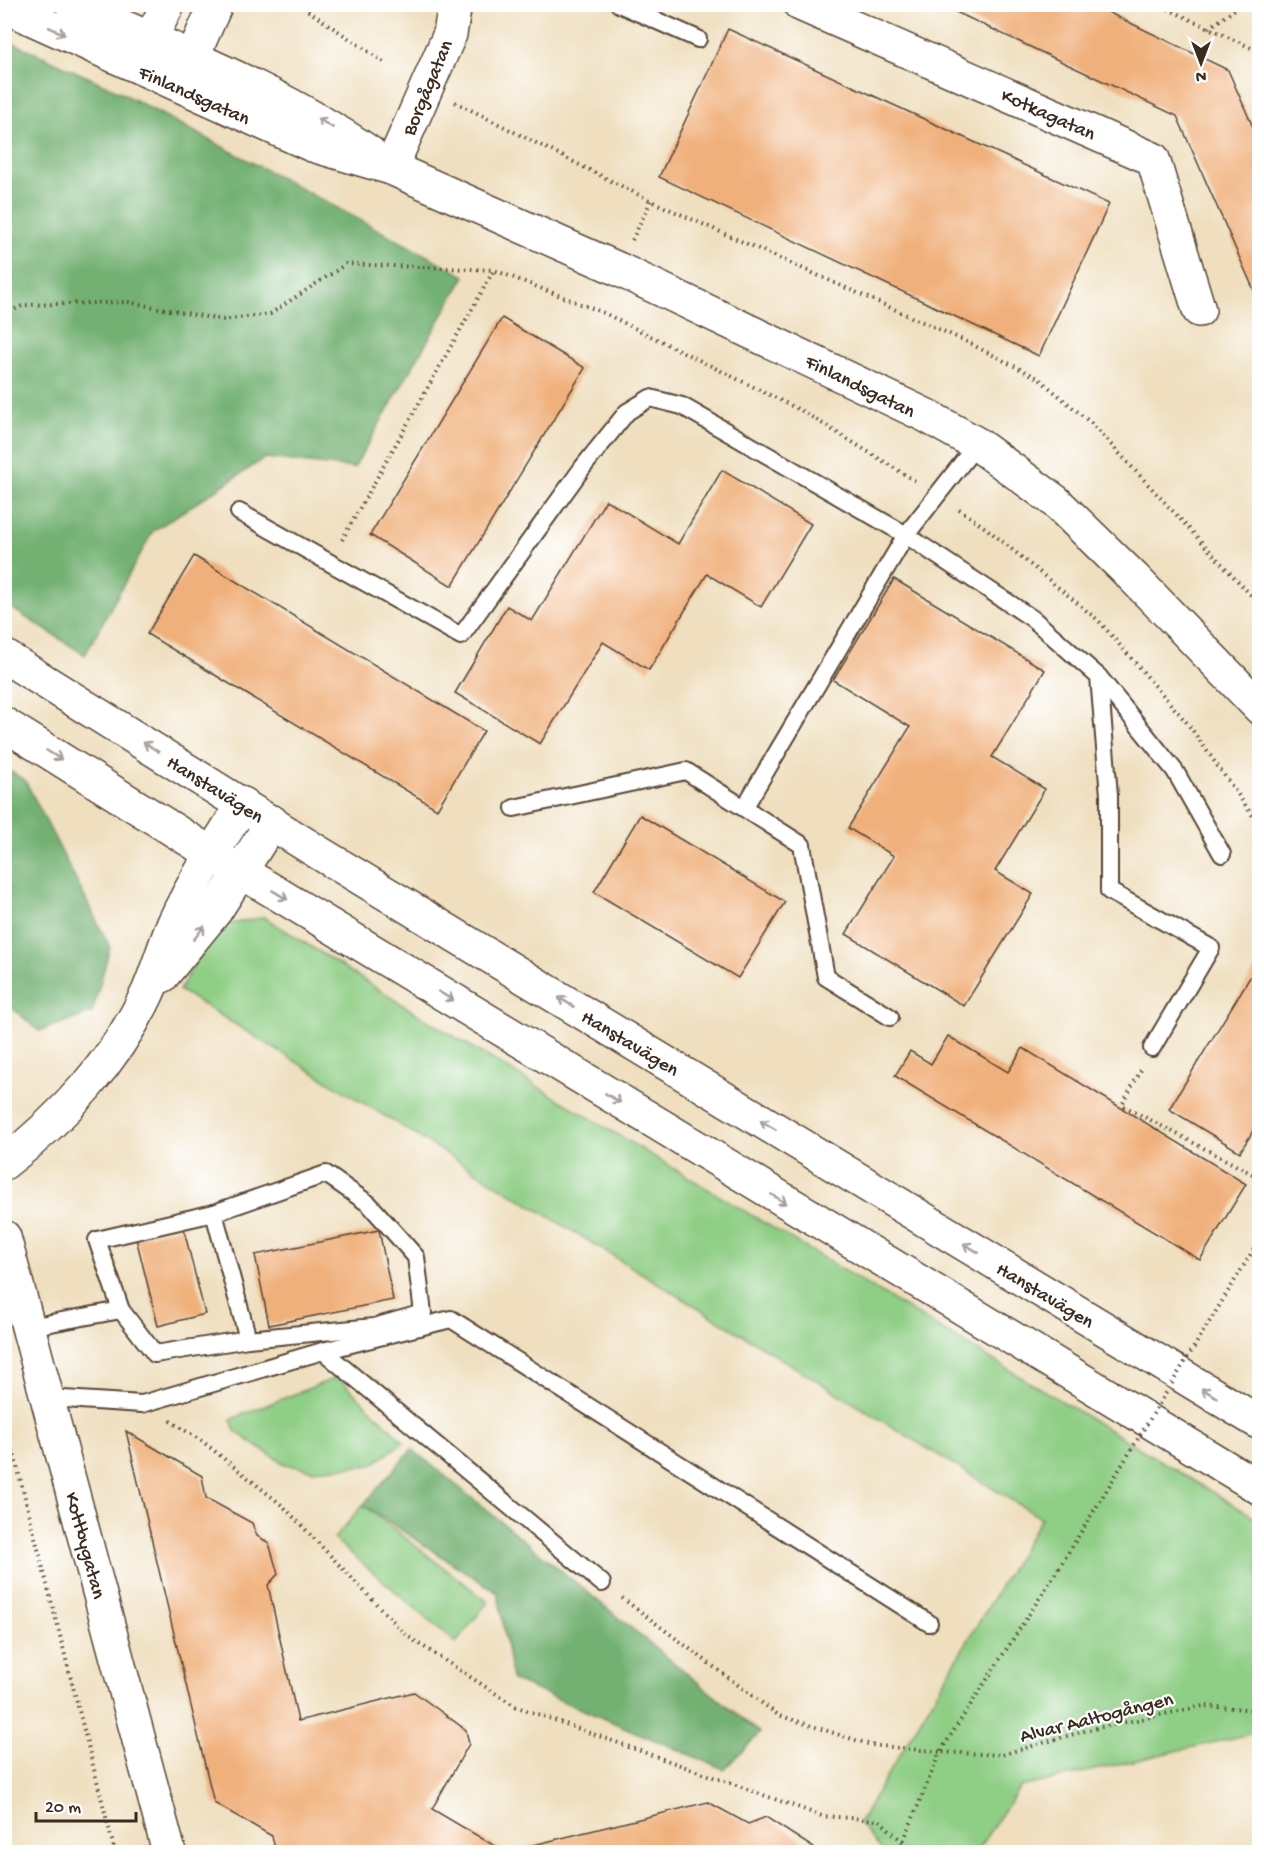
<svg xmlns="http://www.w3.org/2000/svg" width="1264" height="1857" font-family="'Gochi Hand',sans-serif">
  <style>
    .green { fill: #8fce85; stroke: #657c52; stroke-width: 1.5 }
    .forest { fill: #73b172; stroke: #576e48; stroke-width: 1.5 }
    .building { fill: #f0b07c }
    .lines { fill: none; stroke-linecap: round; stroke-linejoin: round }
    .service-casing { stroke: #564536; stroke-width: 20 }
    .minor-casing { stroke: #564536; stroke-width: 36 }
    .tertiary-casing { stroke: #564536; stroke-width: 36 }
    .secondary-casing { stroke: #564536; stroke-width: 36 }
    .path { stroke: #564536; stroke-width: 4; stroke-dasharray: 1.5 4.5; stroke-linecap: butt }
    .service { stroke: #fff; stroke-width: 16 }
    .minor { stroke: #fff; stroke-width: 33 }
    .tertiary { stroke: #fff; stroke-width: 33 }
    .secondary { stroke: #fff; stroke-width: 33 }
    .path-bridge { stroke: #564536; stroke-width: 4; stroke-dasharray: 1.5 4.5; stroke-linecap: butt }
    .oneway { stroke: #a79f9a }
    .labels { text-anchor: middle; stroke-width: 4.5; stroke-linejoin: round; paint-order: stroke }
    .street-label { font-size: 20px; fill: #3b2a1e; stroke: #fff }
  </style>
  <rect width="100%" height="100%" fill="#fff"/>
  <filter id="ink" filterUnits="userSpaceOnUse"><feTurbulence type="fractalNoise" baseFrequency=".0167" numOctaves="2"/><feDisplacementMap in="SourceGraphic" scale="12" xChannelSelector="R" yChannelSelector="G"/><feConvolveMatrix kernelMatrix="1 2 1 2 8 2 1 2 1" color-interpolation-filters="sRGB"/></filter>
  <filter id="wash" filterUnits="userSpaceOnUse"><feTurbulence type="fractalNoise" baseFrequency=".008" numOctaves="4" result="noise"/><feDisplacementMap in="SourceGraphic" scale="24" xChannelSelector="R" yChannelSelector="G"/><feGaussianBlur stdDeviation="1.35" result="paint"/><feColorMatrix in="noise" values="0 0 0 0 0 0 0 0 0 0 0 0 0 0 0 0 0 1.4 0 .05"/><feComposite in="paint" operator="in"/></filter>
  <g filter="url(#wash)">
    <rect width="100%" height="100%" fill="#efdfbf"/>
    <!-- green -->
    <g class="green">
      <path d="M264 917 425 1019 1259 1520V1732L1020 1787 976 1852H883L859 1823 1041 1518 179 990 217 927Z"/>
      <path d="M338 1377 404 1442 372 1465 312 1470 285 1464 258 1447 235 1431 231 1419Z"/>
      <path d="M363 1505 488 1602 456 1643 334 1539Z"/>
    </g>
    <!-- forest -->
    <g class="forest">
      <path d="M5 39 116 90 465 276 354 468 265 458 153 531 85 655 5 604Z"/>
      <path d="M4 768 25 780 110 947 92 1013 39 1031 5 1002Z"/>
      <path d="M412 1449 760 1733 724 1769 512 1680 498 1593 363 1505Z"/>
    </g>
    <g id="blocks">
      <!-- building -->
      <g class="building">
        <path d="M939 4H1091L1228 70 1260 143V304L1177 116Z"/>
        <path d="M728 29 1109 204 1039 356 659 177Z"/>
        <path d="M502 318 585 368 452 586 370 535Z"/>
        <path d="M722 470 811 524 761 607 707 574 649 670 603 642 540 744 455 693 507 606 532 621 606 500 678 544Z"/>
        <path d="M194 556 484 731 437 809 147 634Z"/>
        <path d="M894 579 1045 670 992 757 1045 789 995 871 1033 894 964 1006 846 934 894 856 848 828 910 727 833 680Z"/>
        <path d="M640 815 785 902 738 978 594 892Z"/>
        <path d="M1260 961V1120L1240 1152 1169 1109Z"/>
        <path d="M948 1036 1008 1072 1023 1048 1246 1184 1200 1260 895 1076 910 1051 931 1064Z"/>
        <path d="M183 1226 205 1314 158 1326 136 1238Z"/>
        <path d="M379 1230 393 1300 269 1325 255 1255Z"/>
        <path d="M126 1431 202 1476 206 1498 252 1523 257 1536 269 1543 278 1574 268 1585 298 1721 414 1692 466 1730 469 1744 432 1809 505 1852H276L272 1836 214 1803Z"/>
        <path d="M708 1802 748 1824 766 1817 820 1852H505Z"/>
      </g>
    </g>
  </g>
  <g filter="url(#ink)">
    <use href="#blocks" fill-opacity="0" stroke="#564536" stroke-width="1.5"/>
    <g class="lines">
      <!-- service casing -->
      <g class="service-casing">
        <g id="service">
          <path d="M619 4 698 39"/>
          <path d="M239 512 461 636 583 467 627 412 650 398 682 406 906 535 1033 619 1099 677 1109 795V891L1211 948 1152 1048"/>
          <path d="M1099 677 1175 771 1222 854"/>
          <path d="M514 808 686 771 802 845 826 977 890 1017"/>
          <path d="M744 808 906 535 977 444"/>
          <path d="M214 1213 326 1174 369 1204 416 1257 423 1313 374 1327 248 1339"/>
          <path d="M29 1327 121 1310 155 1354 248 1339 214 1213 97 1240 121 1310"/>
          <path d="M323 1351 602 1583"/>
          <path d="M48 1398 142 1404 323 1351 451 1319 929 1623"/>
        </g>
      </g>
      <!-- minor casing -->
      <g class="minor-casing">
        <g id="minor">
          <path d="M800 4 1153 159 1199 310"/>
          <path d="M391 168 450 34 455 4"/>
          <path d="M162 976 216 910 272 822"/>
          <path d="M4 1163C62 1119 117 1059 148 992 158 969 164 946 174 923 193 882 219 842 243 804"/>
          <path d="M4 1237 169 1852"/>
        </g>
      </g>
      <!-- tertiary casing -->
      <g class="tertiary-casing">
        <g id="tertiary">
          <path d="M72 4C173 50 278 90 370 153"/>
          <path d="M4 6 312 145 391 168 618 269 927 416 977 444 1055 501 1134 578 1260 708"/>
          <path d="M141 58 168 4"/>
          <path d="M184 76 216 4"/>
        </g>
      </g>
      <!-- secondary casing -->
      <g class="secondary-casing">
        <g id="secondary">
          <path d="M4 656 316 851 1260 1423"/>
          <path d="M4 724 212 854 1260 1488"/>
        </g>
      </g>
      <!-- path -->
      <g class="path">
        <path d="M298 4 387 64"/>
        <path d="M1157 4 1260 52"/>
        <path d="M1209 28 1242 4"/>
        <path d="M455 102 651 201 963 340 1038 378 1091 423 1260 605"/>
        <path d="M632 240 651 201"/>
        <path d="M4 314 24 305 128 302 222 320 270 314 346 264 494 270"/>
        <path d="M959 509 987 529 1099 621 1188 724 1260 826"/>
        <path d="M342 540 494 270 604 313 802 411 917 482"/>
        <path d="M1141 1070 1122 1105 1260 1178"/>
        <path d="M4 1415 115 1852"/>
        <path d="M170 1421 202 1441 283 1506 407 1636 515 1706 822 1816 879 1820 903 1842"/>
        <path d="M1059 1568 940 1752 1001 1755 1088 1730 1203 1706 1260 1710"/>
        <path d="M622 1598 778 1715 871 1745 940 1752 899 1852"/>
      </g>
      <!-- service -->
      <use href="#service" class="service"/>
      <!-- minor -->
      <use href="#minor" class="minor"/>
      <!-- tertiary -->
      <use href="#tertiary" class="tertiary"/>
      <!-- secondary -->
      <use href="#secondary" class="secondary"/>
      <!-- path-bridge -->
      <path class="path-bridge" d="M1059 1568 1260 1239"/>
    </g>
    <!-- one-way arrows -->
    <defs><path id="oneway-shaft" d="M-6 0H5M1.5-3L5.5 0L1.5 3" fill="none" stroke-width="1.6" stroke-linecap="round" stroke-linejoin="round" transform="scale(1.5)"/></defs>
    <g class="oneway">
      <use href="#oneway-shaft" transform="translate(57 31) rotate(25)"/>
      <use href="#oneway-shaft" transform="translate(325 123) rotate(-149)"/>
      <use href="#oneway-shaft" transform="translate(151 747) rotate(-148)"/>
      <use href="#oneway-shaft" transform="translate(54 755) rotate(32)"/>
      <use href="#oneway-shaft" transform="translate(280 895) rotate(31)"/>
      <use href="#oneway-shaft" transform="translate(199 933) rotate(-52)"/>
      <use href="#oneway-shaft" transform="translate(446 996) rotate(31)"/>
      <use href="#oneway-shaft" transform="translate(566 1002) rotate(-149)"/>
      <use href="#oneway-shaft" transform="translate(613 1098) rotate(31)"/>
      <use href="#oneway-shaft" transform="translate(768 1125) rotate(-149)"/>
      <use href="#oneway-shaft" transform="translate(779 1199) rotate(31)"/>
      <use href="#oneway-shaft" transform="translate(971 1248) rotate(-149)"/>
      <use href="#oneway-shaft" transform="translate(1209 1393) rotate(-149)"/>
    </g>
  </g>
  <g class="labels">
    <!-- street labels -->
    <g class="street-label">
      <text transform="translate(426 87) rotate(-67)" y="7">Borgågatan</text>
      <text transform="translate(195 94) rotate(24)" y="7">Finlandsgatan</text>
      <text transform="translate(1049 113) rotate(24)" y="7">Kotkagatan</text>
      <text transform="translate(861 385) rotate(26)" y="7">Finlandsgatan</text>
      <text transform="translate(216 788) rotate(32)" y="7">Hanstavägen</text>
      <text transform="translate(631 1042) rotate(31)" y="7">Hanstavägen</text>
      <text transform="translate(1046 1294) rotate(31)" y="7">Hanstavägen</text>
      <text transform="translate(87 1545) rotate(75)" y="7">Kottbygatan</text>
      <text transform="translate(1096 1716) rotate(-14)" y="7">Alvar Aaltogången</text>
    </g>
  </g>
  <!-- margin -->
  <rect width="1264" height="1857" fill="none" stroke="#fff" stroke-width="24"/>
  <!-- north arrow -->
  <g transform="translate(1201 63) rotate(180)" stroke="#ffffff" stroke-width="4.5" paint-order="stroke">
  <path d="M0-4.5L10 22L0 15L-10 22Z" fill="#3b2a1e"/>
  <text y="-9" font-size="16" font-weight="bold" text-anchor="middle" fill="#3b2a1e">N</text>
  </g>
  <!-- scale -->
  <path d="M36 1812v9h100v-9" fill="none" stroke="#3b2a1e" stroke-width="3"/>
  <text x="45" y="1812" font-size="18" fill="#3b2a1e" stroke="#ffffff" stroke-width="4.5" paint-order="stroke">20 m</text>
</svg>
